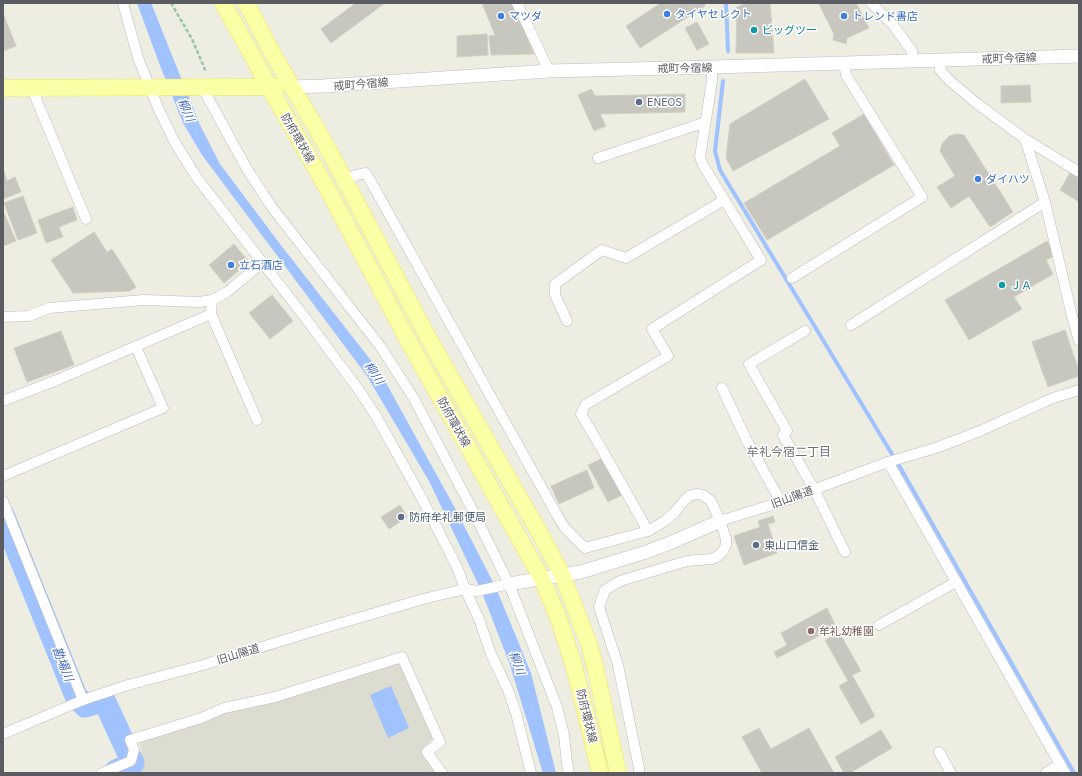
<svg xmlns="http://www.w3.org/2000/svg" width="1082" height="776" font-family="'IBM Plex Sans','Noto Sans JP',sans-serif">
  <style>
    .education { fill: #dddcd0 }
    .water { fill: #a0c2ff }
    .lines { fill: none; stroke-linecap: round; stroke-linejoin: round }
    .stream { stroke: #a0c2ff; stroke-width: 4 }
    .river { stroke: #a0c2ff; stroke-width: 23 }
    .building { fill: #c8c7bf; stroke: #d2d0c0 }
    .minor-casing { stroke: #bcbdc3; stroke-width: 11 }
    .tertiary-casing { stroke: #bcbdc3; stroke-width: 14 }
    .primary-casing { stroke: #f1e557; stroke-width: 17 }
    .path { stroke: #97c6ae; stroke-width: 2.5; stroke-dasharray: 4 2; stroke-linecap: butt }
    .minor { stroke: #fff; stroke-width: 10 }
    .tertiary { stroke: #fff; stroke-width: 13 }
    .primary { stroke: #fbffa5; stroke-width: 16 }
    .shop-dot { fill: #3f7fe0; stroke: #fff; stroke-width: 1.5 }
    .culture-dot { fill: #0f9aa8; stroke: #fff; stroke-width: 1.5 }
    .service-dot { fill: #5c6f8a; stroke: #fff; stroke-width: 1.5 }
    .education-dot { fill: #8d6e63; stroke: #fff; stroke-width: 1.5 }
    .labels { text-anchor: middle; stroke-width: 3; stroke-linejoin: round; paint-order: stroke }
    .shop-label { font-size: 11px; fill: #366cbe; stroke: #fff; text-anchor: start }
    .culture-label { font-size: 11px; fill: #0d838f; stroke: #fff; text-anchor: start }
    .street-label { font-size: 11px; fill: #5a5c62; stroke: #fff }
    .service-label { font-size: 11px; fill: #4e5e75; stroke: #fff; text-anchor: start }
    .education-label { font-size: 11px; fill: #785e54; stroke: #fff; text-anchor: start }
    .water-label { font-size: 12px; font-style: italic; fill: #4266c2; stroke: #fff }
    .neighbourhood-label { font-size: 12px; fill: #6b6e74; stroke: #fff }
  </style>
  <rect width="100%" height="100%" fill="#edede1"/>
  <!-- education -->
  <path class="education" d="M399 662 433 739 421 750 436 773H118L137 764 142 751 139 741 227 711Z"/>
  <!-- water -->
  <g class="water">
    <path d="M137 3H151L200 125 220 164 280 244 380 372 456 510 496 588 531 673 556 773H543L509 662 481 590 429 481 367 376 202 155 183 123 159 63Z"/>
    <path d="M391 686 409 728 388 738 370 695Z"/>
  </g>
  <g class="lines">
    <!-- stream -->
    <g class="stream">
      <path d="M726 3 728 51"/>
      <path d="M723 81 715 151 720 170 901 469 1074 773"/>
    </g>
    <!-- river -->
    <path class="river" d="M3 515 76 696 85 706 104 700 133 763 116 771"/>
  </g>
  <!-- building -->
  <g class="building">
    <path d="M356 3H385L331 43 321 29Z"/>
    <path d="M482 3H513L534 54 491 55 489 36 495 35Z"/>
    <path d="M661 3H704L705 6 640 48 626 26Z"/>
    <path d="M747 3H770L774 53H736L737 7Z"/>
    <path d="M821 3H856L869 28 847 38 846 44 833 40 834 34 819 4Z"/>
    <path d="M3 13 16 46 3 51Z"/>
    <path d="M697 22 709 44 697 50 685 28Z"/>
    <path d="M487 34 488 55 457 57V36Z"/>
    <path d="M805 79 829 119 733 171 726 158 730 124Z"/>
    <path d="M1030 85 1031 102 1001 103V86Z"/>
    <path d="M591 89 595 96 685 94V112L600 114 606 126 594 131 578 95Z"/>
    <path d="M864 114 894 165 767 240 744 203 840 146 832 133Z"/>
    <path d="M956 134 964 135 1013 212 990 227 969 196 951 208 937 187 955 176 940 151 942 144 949 136Z"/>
    <path d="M4 171 7 181 15 177 21 192 3 199Z"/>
    <path d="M1070 173 1079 178V202L1060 190Z"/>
    <path d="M23 196 37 233 18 240 4 203Z"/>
    <path d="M73 207 77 220 59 227 63 237 46 243 38 220Z"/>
    <path d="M4 213 16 241 3 246V214Z"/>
    <path d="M94 232 107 252 112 249 136 287 130 291 73 293 51 260Z"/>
    <path d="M1047 241 1055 255 1046 260 1053 274 1014 297 1022 309 969 340 945 300Z"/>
    <path d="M234 244 249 262 224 283 209 265Z"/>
    <path d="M272 295 293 321 270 339 249 313Z"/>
    <path d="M1065 330 1079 371V376L1048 387 1032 342Z"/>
    <path d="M61 331 74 365 27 382 14 348Z"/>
    <path d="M605 457 624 494 608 502 588 465Z"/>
    <path d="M587 470 594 488 559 504 551 486Z"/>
    <path d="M400 505 407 517 389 529 381 517Z"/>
    <path d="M773 516 775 522 768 524 777 553 744 565 734 536 760 527 758 521Z"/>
    <path d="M827 608 836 627 777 658 774 652 787 645 781 633Z"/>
    <path d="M839 632 861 671 852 675 875 716 861 724 839 686 848 681 825 640Z"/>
    <path d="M759 728 771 749 809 728 834 773H762L742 737Z"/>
    <path d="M881 730 892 748 850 773H844L835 757Z"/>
  </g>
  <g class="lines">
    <!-- minor casing -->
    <g class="minor-casing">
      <g id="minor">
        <path d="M123 3 138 58 159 110 174 141 197 178 303 315 361 393 376 416 419 493 457 567 465 589 479 619 491 654 508 690 516 713 531 773"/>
        <path d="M517 3 549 71"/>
        <path d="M871 3 893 25 912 51 913 61"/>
        <path d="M941 60 940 70 948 79 975 102 1025 139 1079 172"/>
        <path d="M202 87 247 169 271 206 380 346 413 397 471 507 509 584 557 707 564 735 567 763 569 773"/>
        <path d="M32 89 86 219"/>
        <path d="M1025 139 1045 202 1072 316 1079 341"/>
        <path d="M598 158 700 124 705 123"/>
        <path d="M345 181 356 175 366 173 557 515 565 528 585 548 648 531 665 521 675 512 683 502 689 496 696 494 703 495 711 501 720 521 726 539V545L723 551 718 556 712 559 687 561 620 581 605 590 599 607 618 665 639 768V773"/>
        <path d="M792 278 922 197 846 75 844 63"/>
        <path d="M3 317 29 316 49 308 144 300 199 302 212 300"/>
        <path d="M567 321 555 295V284L602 250 626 258 724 200"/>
        <path d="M851 325 1045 202"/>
        <path d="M805 331 749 364 787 431 783 435 814 489 845 552"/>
        <path d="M722 388 747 441 781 502"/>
        <path d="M3 401 57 380 211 314"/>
        <path d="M257 420 211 314 212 300 227 292 262 263"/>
        <path d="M888 462 1065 773"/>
        <path d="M3 476 163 408 136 347"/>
        <path d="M3 501 83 700"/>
        <path d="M720 521 781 502 888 462 936 448 980 431 1053 398 1079 390"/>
        <path d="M648 531 600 446 581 414 585 405 668 356 652 329 761 260 703 165 700 157 712 81V67"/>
        <path d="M879 625 956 582"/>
        <path d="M3 734 83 700 128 685 203 665 314 631 423 599 465 589 477 591 509 584"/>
        <path d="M939 752 951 773"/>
        <path d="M102 773 131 761 134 750 130 740 201 718 224 708 275 697 402 657 440 742 427 752 442 773"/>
        <path d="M1046 773 1060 764"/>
      </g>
    </g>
    <!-- tertiary casing -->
    <g class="tertiary-casing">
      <g id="tertiary">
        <path d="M291 87 323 86 549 71 712 67 1079 56"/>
        <path d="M509 584 581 572 646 552 670 543 720 521"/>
      </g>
    </g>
    <!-- primary casing -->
    <g class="primary-casing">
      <g id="primary">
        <path d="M223 3 252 55 269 87 328 190 409 342 542 579 559 620 574 666 600 773"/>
        <path d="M246 3 273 54 327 147 345 181 430 341 543 539 562 575 589 644 596 671 618 773"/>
        <path d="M3 88 277 87"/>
      </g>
    </g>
    <!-- path -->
    <path class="path" d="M171 3 192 39 206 72"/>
    <!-- minor -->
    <use href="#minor" class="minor"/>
    <!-- tertiary -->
    <use href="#tertiary" class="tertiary"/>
    <!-- primary -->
    <use href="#primary" class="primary"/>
  </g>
  <!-- markers -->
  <g class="shop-dot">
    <circle cx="667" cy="14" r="4"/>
    <circle cx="501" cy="16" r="4"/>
    <circle cx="844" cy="16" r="4"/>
    <circle cx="978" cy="179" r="4"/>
    <circle cx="231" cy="265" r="4"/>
  </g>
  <g class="culture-dot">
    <circle cx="754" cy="30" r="4"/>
    <circle cx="1002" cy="285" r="4"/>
  </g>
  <g class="service-dot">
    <circle cx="639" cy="102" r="4"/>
    <circle cx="401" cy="517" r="4"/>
    <circle cx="756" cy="545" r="4"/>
  </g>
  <circle class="education-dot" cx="811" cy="631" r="4"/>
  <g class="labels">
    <!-- shop labels -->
    <g class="shop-label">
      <text x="675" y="18">タイヤセレクト</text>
      <text x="509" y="20">マツダ</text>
      <text x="852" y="20">トレンド書店</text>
      <text x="986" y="183">ダイハツ</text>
      <text x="239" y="269">立石酒店</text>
    </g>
    <!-- culture labels -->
    <g class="culture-label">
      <text x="762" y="34">ビッグツー</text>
      <text x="1010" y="289">ＪＡ</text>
    </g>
    <!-- street labels -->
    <g class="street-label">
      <text transform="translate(1009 58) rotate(-2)" y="4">戒町今宿線</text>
      <text transform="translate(685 68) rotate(-1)" y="4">戒町今宿線</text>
      <text transform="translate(361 84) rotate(-4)" y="4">戒町今宿線</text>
      <text transform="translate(298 138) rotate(60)" y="4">防府環状線</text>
      <text transform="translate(454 422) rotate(61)" y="4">防府環状線</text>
      <text transform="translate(792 497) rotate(-20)" y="4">旧山陽道</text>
      <text transform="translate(238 654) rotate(-17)" y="4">旧山陽道</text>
      <text transform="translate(587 716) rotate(76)" y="4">防府環状線</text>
    </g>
    <!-- service labels -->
    <g class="service-label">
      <text x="647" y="106">ENEOS</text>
      <text x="409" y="521">防府牟礼郵便局</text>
      <text x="764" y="549">東山口信金</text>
    </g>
    <!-- education labels -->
    <g class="education-label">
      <text x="819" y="635">牟礼幼稚園</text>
    </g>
    <!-- water labels -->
    <g class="water-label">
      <text transform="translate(186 110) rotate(67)" y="4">柳川</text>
      <text transform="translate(374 373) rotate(57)" y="4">柳川</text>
      <text transform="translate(517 663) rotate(70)" y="4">柳川</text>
      <text transform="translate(63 664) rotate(68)" y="4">勘場川</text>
    </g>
    <!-- neighbourhood labels -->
    <g class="neighbourhood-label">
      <text x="789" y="456">牟礼今宿二丁目</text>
    </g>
  </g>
  <!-- border -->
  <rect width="1082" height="776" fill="none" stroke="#5a5c62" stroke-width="8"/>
</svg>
